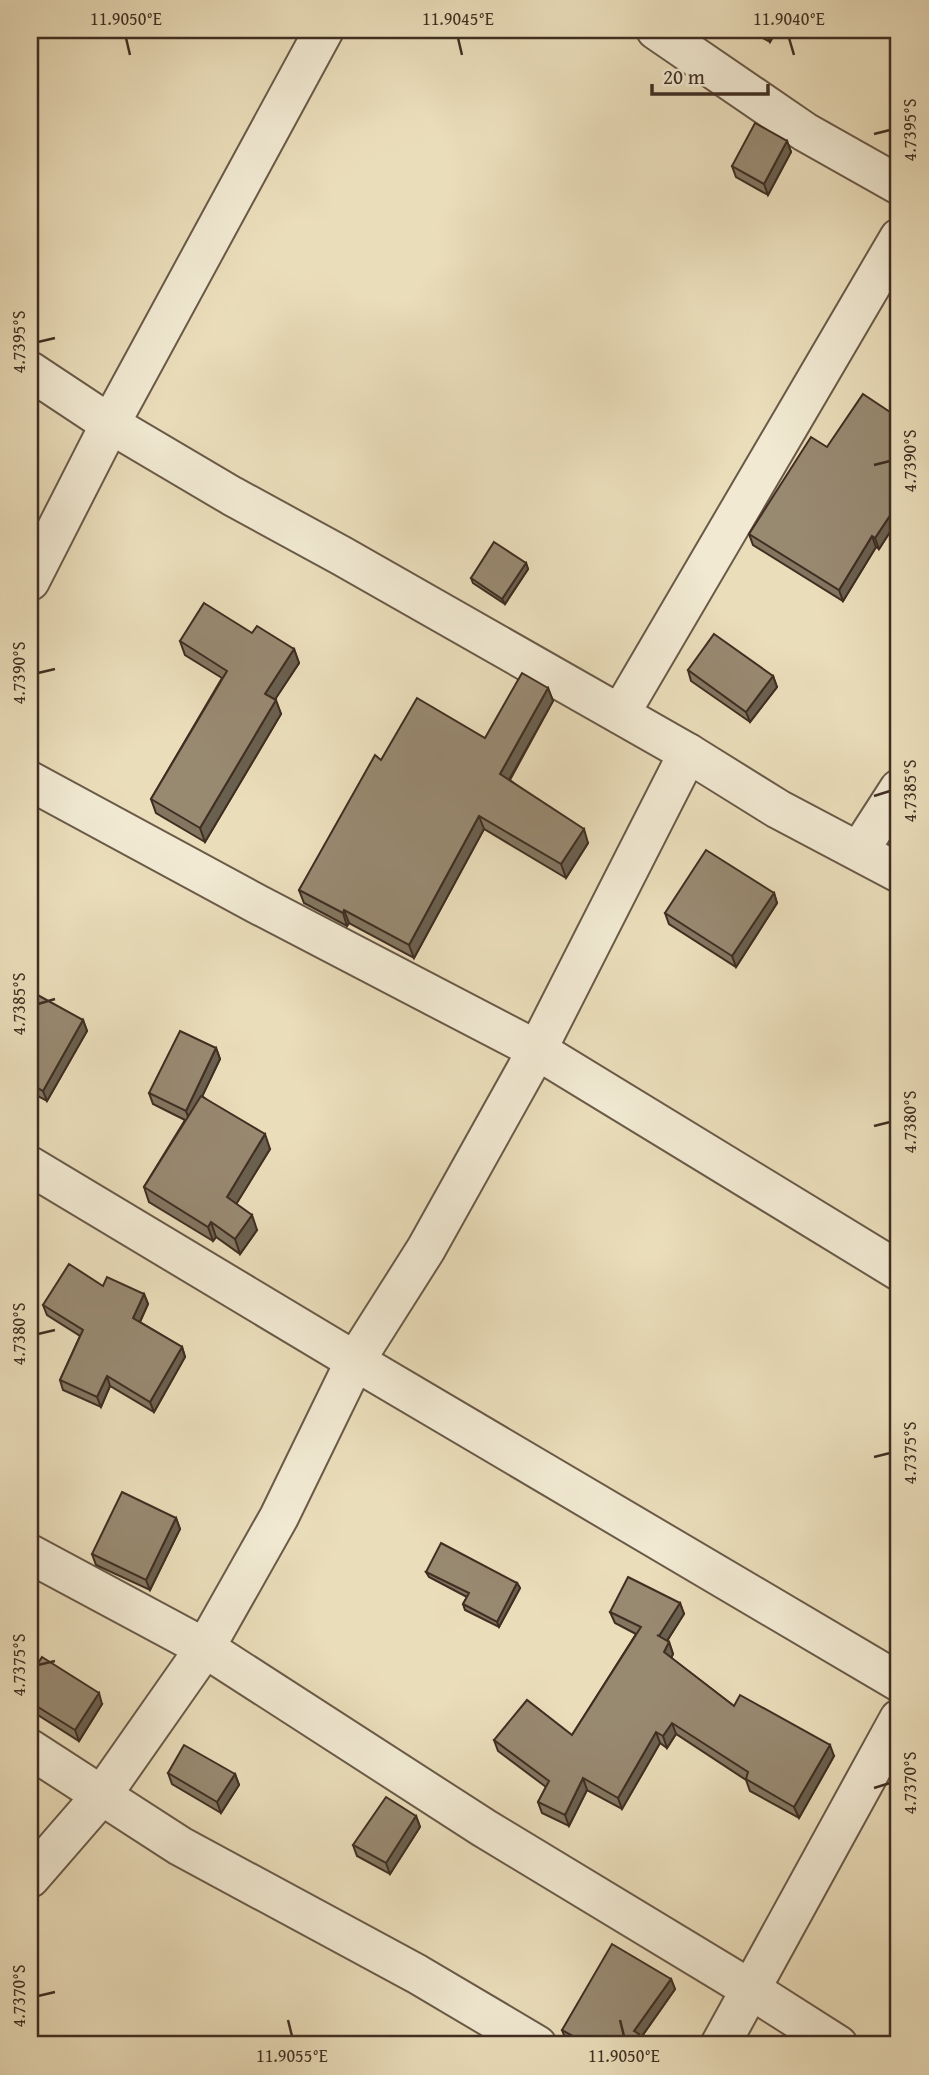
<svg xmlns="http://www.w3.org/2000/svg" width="929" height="2075" font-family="'Gentium Book Plus',serif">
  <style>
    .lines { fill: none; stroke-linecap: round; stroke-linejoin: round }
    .minor-casing { stroke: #6a5a48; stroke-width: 42 }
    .minor { stroke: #f1e9d2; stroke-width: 38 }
    .wall { fill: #837661; stroke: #402e22; stroke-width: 2 }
    .shaded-wall { fill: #6a604f; stroke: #402e22; stroke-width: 2 }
    .building { fill: #988971; stroke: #402e22; stroke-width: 2 }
    .ticks { fill: none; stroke: #402e22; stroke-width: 2.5 }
    .neatline { fill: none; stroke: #402e22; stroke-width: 2.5 }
    .ticks-label { font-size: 18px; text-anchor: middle; fill: #402e22 }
  </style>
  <rect width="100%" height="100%" fill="#eaddba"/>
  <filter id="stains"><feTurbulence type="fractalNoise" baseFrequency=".00286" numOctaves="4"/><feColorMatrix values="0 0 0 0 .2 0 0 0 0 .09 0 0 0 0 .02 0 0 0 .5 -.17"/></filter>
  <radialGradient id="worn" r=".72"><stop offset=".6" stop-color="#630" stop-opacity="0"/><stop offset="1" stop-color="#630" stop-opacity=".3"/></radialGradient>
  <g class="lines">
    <!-- minor casing -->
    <g class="minor-casing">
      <g id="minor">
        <path d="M656 30 805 132 899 185"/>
        <path d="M30 371 110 424 232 496 342 556 688 753 778 809 899 873"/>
        <path d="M30 581 110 424 324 30"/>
        <path d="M620 714 899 238"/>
        <path d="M30 781 257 904 537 1050 899 1271"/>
        <path d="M859 851 899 789"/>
        <path d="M30 1166 355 1361 899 1682"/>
        <path d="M30 1554 205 1648 484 1828 750 1989 838 2045"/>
        <path d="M30 1749 180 1846 417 1974 537 2045"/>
        <path d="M30 1878 102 1795 205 1648 279 1517 355 1361 426 1249 537 1050 688 753"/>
        <path d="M720 2045 899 1719"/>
      </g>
    </g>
    <!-- minor -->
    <use href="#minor" class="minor"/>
  </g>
  <!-- wall -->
  <g class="wall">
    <path d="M748 30H777L770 42Z"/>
    <path d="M787 141 791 152 768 195 736 177 732 166Z"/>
    <path d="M899 418V518L879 549 876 547 843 601 753 545 749 534 827 447Z"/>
    <path d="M526 563 528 569 505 604 473 583 471 578Z"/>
    <path d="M252 633 294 649 299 663 275 699 281 714 205 842 156 813 151 799 222 678 185 655 180 641Z"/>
    <path d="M688 670 773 676 777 687 750 722 691 681Z"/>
    <path d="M548 688 553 701 510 780 588 843 566 878 484 829 414 958 349 923 347 926 304 903 299 890 381 760 485 738Z"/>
    <path d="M774 893 777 903 736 967 669 924 665 913Z"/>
    <path d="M30 1001 83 1020 87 1031 47 1101 30 1092Z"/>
    <path d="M216 1048 220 1059 202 1096 270 1149 236 1204 257 1230 240 1254 216 1237 213 1241 149 1202 144 1187 185 1120 153 1104 149 1093Z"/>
    <path d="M103 1286 144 1294 148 1304 140 1322 182 1347 185 1357 154 1412 110 1386 101 1407 63 1390 60 1380 80 1336 47 1315 43 1305Z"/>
    <path d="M176 1518 180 1529 150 1590 96 1565 92 1554Z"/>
    <path d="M426 1572 517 1583 520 1588 499 1627 465 1610 463 1604 467 1597 429 1577Z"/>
    <path d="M680 1603 684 1614 667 1641 669 1642 673 1654 671 1658 734 1706 834 1756 799 1818 750 1791 746 1780 676 1734 667 1748 660 1743 622 1809 587 1790 569 1826 542 1813 538 1802 546 1787 498 1751 494 1740 572 1735 636 1634 615 1623 610 1612Z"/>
    <path d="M30 1676 102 1704 79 1741 30 1710Z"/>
    <path d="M168 1773 235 1774 239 1785 221 1813 172 1784Z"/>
    <path d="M416 1816 420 1827 390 1874 357 1856 353 1845Z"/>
    <path d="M671 1979 675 1989 640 2039 643 2045H574L566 2040 562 2030Z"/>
  </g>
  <!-- shaded-wall -->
  <g class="shaded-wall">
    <path d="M766 30H777L770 42Z"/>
    <path d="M787 141 791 152 768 195 764 184Z"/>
    <path d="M899 502V518L879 549 875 538Z"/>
    <path d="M872 536 876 547 843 601 839 590Z"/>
    <path d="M526 563 528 569 505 604 502 599Z"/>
    <path d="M294 649 299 663 270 707 265 694Z"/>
    <path d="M773 676 777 687 750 722 746 712Z"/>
    <path d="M548 688 553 701 505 787 500 774Z"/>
    <path d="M276 700 281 714 205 842 200 828Z"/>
    <path d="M479 816 484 829 414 958 409 945Z"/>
    <path d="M584 829 588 843 566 878 561 864Z"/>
    <path d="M774 893 777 903 736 967 732 956Z"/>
    <path d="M344 910 349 923 347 926 343 913Z"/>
    <path d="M83 1020 87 1031 47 1101 43 1091Z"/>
    <path d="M216 1048 220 1059 190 1122 186 1111Z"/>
    <path d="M265 1134 270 1149 232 1211 227 1197Z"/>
    <path d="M252 1215 257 1230 240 1254 235 1239Z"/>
    <path d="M211 1222 216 1237 213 1241 208 1227Z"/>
    <path d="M144 1294 148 1304 137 1328 133 1318Z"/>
    <path d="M182 1347 185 1357 154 1412 150 1402Z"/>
    <path d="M107 1376 110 1386 101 1407 97 1397Z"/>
    <path d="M176 1518 180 1529 150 1590 146 1580Z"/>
    <path d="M517 1583 520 1588 499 1627 497 1622Z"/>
    <path d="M680 1603 684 1614 663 1647 659 1636Z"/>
    <path d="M669 1642 673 1654 668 1664 664 1652Z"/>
    <path d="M99 1693 102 1704 79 1741 75 1730Z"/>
    <path d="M672 1723 676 1734 667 1748 663 1736Z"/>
    <path d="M656 1732 660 1743 622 1809 618 1798Z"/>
    <path d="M830 1745 834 1756 799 1818 794 1807Z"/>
    <path d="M235 1774 239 1785 221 1813 217 1802Z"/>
    <path d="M583 1778 587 1790 569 1826 565 1815Z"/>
    <path d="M416 1816 420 1827 390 1874 386 1863Z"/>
    <path d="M671 1979 675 1989 640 2039 643 2045H632L634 2031Z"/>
  </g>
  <!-- building -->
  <g class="building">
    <path d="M755 123 787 141 764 184 732 166Z"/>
    <path d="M863 394 899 418V502L875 538 872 536 839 590 749 534 811 437 827 447Z"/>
    <path d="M494 542 526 563 502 599 471 578Z"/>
    <path d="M204 603 252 633 257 626 294 649 265 694 276 700 200 828 151 799 227 671 180 641Z"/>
    <path d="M714 634 773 676 746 712 688 670Z"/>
    <path d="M522 673 548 688 500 774 584 829 561 864 479 816 409 945 344 910 343 913 299 890 375 755 381 760 417 698 485 738Z"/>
    <path d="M706 850 774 893 732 956 665 913Z"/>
    <path d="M34 993 83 1020 43 1091 30 1083V1001Z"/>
    <path d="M180 1031 216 1048 186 1111 149 1093Z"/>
    <path d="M201 1096 265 1134 227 1197 252 1215 235 1239 211 1222 208 1227 144 1187Z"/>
    <path d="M69 1264 103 1286 107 1277 144 1294 133 1318 182 1347 150 1402 107 1376 97 1397 60 1380 83 1330 43 1305Z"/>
    <path d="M122 1492 176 1518 146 1580 92 1554Z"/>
    <path d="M441 1543 517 1583 497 1622 463 1604 469 1593 426 1572Z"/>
    <path d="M628 1577 680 1603 659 1636 657 1635 669 1642 664 1652 734 1706 740 1695 830 1745 794 1807 746 1779 748 1772 672 1723 663 1736 656 1732 618 1798 583 1778 565 1815 538 1802 549 1781 494 1740 527 1700 572 1735 641 1627 610 1612Z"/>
    <path d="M42 1657 99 1693 75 1730 30 1702V1676Z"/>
    <path d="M184 1745 235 1774 217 1802 168 1773Z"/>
    <path d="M386 1797 416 1816 386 1863 353 1845Z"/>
    <path d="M612 1944 671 1979 634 2031 639 2034 632 2045H589L562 2030Z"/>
  </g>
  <!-- ticks -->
  <path class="ticks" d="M126 38 130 55M458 38 462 55M789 38 794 55M874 134 890 130M38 342 55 338M874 465 890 461M38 673 55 669M874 796 890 791M38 1004 55 999M874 1126 890 1122M38 1334 55 1330M874 1457 890 1453M38 1665 55 1661M874 1788 890 1783M38 1996 55 1992M288 2020 292 2036M620 2020 624 2036"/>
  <!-- margin -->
  <rect width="929" height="2075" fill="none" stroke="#eaddba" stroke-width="77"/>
  <!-- scale -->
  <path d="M652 84v10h116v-10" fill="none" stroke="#402e22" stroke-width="3.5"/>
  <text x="663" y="84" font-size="21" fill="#402e22" stroke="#f1e9d2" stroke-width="5" paint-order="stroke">20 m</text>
  <rect x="38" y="38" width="852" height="1998" class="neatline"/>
  <g class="ticks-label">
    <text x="126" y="25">11.9050°E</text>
    <text x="458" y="25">11.9045°E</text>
    <text x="789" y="25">11.9040°E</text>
    <text transform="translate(910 130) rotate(-90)" y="6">4.7395°S</text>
    <text transform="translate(19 342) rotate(-90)" y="6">4.7395°S</text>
    <text transform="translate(910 461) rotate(-90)" y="6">4.7390°S</text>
    <text transform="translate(19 673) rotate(-90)" y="6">4.7390°S</text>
    <text transform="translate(910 791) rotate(-90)" y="6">4.7385°S</text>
    <text transform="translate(19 1004) rotate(-90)" y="6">4.7385°S</text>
    <text transform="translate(910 1122) rotate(-90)" y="6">4.7380°S</text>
    <text transform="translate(19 1334) rotate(-90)" y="6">4.7380°S</text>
    <text transform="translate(910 1453) rotate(-90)" y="6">4.7375°S</text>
    <text transform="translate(19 1665) rotate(-90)" y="6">4.7375°S</text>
    <text transform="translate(910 1783) rotate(-90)" y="6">4.7370°S</text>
    <text transform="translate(19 1996) rotate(-90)" y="6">4.7370°S</text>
    <text x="292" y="2062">11.9055°E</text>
    <text x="624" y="2062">11.9050°E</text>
  </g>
  <rect width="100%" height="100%" filter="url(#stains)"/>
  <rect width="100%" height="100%" fill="url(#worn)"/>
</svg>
